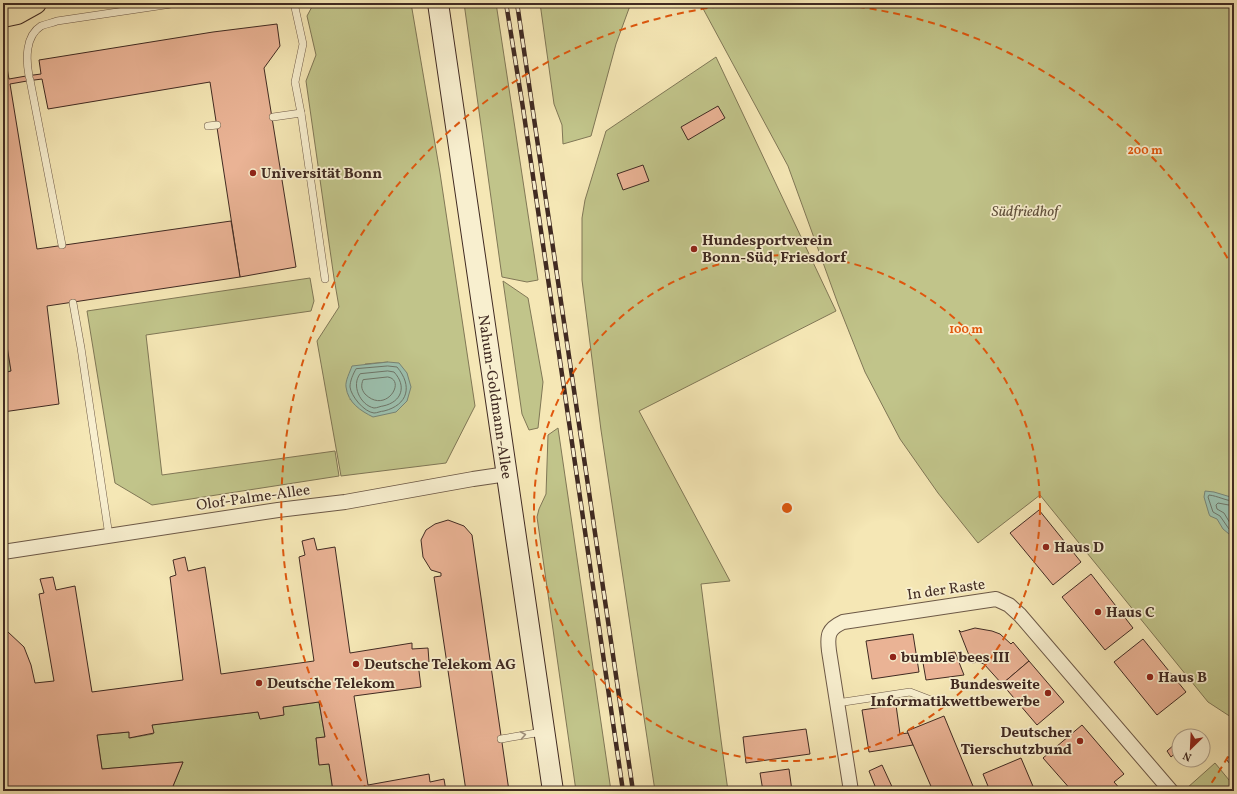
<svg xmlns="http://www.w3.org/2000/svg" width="1237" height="794" font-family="Vollkorn,serif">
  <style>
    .green { fill: #c1c48a; stroke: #807756; fill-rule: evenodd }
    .water { fill: #9cc0ae; stroke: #778476 }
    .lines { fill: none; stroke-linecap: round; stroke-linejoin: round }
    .shore { stroke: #6e7568; stroke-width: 1 }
    .building { fill: #eab395; stroke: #402a22 }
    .service-casing { stroke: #6d5947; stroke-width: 8 }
    .minor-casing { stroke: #6d5947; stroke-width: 16 }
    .secondary-casing { stroke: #402a22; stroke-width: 22 }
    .motorway-casing { stroke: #402a22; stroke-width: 24 }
    .service { stroke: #f8efcf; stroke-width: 7 }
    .minor { stroke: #f8efcf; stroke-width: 14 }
    .secondary { stroke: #f8efcf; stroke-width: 20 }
    .motorway { stroke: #f5e7b5; stroke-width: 22 }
    .rail-casing { stroke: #402a22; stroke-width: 4.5 }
    .rail { stroke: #f8efcf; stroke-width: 3; stroke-dasharray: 9; stroke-linecap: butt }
    .oneway { stroke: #9c8c78 }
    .ring { fill: none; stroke: #e0570d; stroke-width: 2; stroke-dasharray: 7 5 }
    .poi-dot { fill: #8f2418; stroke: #f8efcf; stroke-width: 1.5 }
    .labels { text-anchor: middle; stroke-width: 3.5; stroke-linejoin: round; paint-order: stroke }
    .poi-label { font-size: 15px; font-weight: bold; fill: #402a22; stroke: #f8efcf; text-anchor: start }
    .park-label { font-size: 15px; font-style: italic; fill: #60503c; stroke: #f8efcf }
    .street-label { font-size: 15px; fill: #402a22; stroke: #f8efcf }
    .centre { fill: #e0570d; stroke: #f8efcf; stroke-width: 2 }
    .ring-label { font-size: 12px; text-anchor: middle; font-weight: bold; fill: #e0570d; stroke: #f8efcf; stroke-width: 3.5; stroke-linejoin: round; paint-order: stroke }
  </style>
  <rect width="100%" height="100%" fill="#f5e7b5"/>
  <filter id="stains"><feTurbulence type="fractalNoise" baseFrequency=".005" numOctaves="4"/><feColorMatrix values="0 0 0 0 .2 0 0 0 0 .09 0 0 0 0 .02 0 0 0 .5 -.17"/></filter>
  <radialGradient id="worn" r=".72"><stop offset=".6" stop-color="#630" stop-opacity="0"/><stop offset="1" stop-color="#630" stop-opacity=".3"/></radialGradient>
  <!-- green -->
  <g class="green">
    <path d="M314 3H411L440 173 475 406 446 463 341 476 317 341 339 307 334 278 306 81 316 55 307 16ZM388 362 350 400 365 364Z"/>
    <path d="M464 3H496L538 280 527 282 502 277Z"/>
    <path d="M540 3H631L616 44 591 136 563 144 562 125 554 104Z"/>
    <path d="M700 3H1234V719L1208 702 1040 495 978 543 938 493 900 439 865 372 838 304 788 166Z"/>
    <path d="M716 57 836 311 639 411 730 581 701 584 721 740 728 791H655L601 430 582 280V218L585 200 606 131Z"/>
    <path d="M310 278 314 301 311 311 146 335 162 475 335 451 339 476 152 505 115 483 87 311Z"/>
    <path d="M503 281 528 298 543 382 538 428 529 430 522 414Z"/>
    <path d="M3 321 11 371 3 373Z"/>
    <path d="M558 428 611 791H576L537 517 539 509 546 494 548 435Z"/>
    <path d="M319 702 325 737 316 738 319 764H329L333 791H171L183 762 102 769 97 735 129 732 130 738 153 734 152 725 258 712 260 719 283 715V707Z"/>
    <path d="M1215 763 1234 786V791H1190L1187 788Z"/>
  </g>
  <!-- water -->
  <g class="water">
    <path d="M388 362 399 363 407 373 411 387 407 401 396 412 373 417C361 411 348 403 346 387 345 381 350 372 352 366Z"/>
    <path d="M1205 491 1214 492 1234 498V533L1229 534 1223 529 1217 519 1210 516 1209 514 1204 497Z"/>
  </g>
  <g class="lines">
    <!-- shore -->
    <g class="shore">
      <path d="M388 366 397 367C413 386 408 405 384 411 381 411 377 413 374 413 364 412 351 396 350 387 350 381 353 374 356 369Z"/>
      <path d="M388 371 394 372C407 386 402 402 383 406 381 406 377 408 374 408 360 405 351 385 360 374Z"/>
      <path d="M388 377C407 380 386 415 365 394 361 389 361 385 363 380Z"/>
      <path d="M1234 501C1226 501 1218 496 1209 495L1208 497 1213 512 1220 516 1229 529H1234"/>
      <path d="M1234 506 1218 503 1216 505 1217 509 1224 513 1230 523 1234 524"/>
    </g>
  </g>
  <!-- building -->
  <g class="building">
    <path d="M277 24 280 46 264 68 296 267 240 277 210 82 48 109 42 79 27 81 26 76 41 74 39 60 213 32Z"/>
    <path d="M3 68H7L9 79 26 76 27 81 10 84 37 249 231 221 240 277 47 306 59 404 3 412V373L11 371 3 321Z"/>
    <path d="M718 106 725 118 688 140 681 127Z"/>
    <path d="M643 165 649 181 623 190 617 174Z"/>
    <path d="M1039 510 1081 562 1053 585 1010 533Z"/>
    <path d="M448 520 464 526 472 535 509 791H466L434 577 441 576V573L431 570 423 557 421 540 426 530 435 524Z"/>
    <path d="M314 538 317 550 335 547 350 653 412 643V649L428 648 429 662 418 663 421 687 354 696 368 785 429 774 430 782 444 779 446 791H333L329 764 319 765 316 738 325 737 319 702 283 707 284 715 260 719 258 712 152 725 154 733 129 738V732L97 735 102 769 183 762 171 791H3V629L8 632 24 647 31 665 35 683 54 681 39 594 44 593 40 579 53 577 56 590 75 586 92 692 183 680 170 577 176 575 173 560 185 557 188 571 205 567 221 674 314 661 299 557 305 555 302 541Z"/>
    <path d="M1091 574 1133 628 1105 650 1062 597Z"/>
    <path d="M975 628 992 631 1000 634 1011 644 1013 642 1029 661 1002 684 984 664 978 662 972 663 959 630 961 632Z"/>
    <path d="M913 634 919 672 872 679 866 641Z"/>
    <path d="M1143 639 1186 692 1157 715 1114 662Z"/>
    <path d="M955 652 964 675 926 680 922 657Z"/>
    <path d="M1029 661 1064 702 1037 725 1002 684Z"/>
    <path d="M896 705 900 734 908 733 913 745 869 752 862 710Z"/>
    <path d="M944 716 975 791H933L908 733 907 731Z"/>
    <path d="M1082 725 1124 774 1114 782 1122 791H1072L1043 758Z"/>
    <path d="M806 729 810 754 746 763 743 737Z"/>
    <path d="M1175 744 1179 750 1171 757 1167 751Z"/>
    <path d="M1234 753V769L1226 759Z"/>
    <path d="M1021 758 1035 791H990L983 774Z"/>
    <path d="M882 765 894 791H877L869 771Z"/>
    <path d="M789 769 792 791H763L760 773Z"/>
  </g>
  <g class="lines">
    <!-- service casing -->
    <g class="service-casing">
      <g id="service">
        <path d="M294 3 303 44 295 82 301 113 325 279"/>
        <path d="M29 76C26 60 25 36 41 26 46 24 52 23 57 21L178 3"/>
        <path d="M30 80 62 245"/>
        <path d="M273 117 301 113"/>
        <path d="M208 126 217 125"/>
        <path d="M73 303 81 348 109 536"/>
        <path d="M837 703 910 692 936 702"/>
        <path d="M501 739 542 732"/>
      </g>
    </g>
    <!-- minor casing -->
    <g class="minor-casing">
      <g id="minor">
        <path d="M3 552 278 510 345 502 473 479 507 474"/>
        <path d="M851 791 829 651C827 635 828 629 843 622L996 599 1009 605 1020 615 1171 791"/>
      </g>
    </g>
    <!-- secondary casing -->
    <g class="secondary-casing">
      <g id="secondary">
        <path id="s1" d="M438 3 553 791"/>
      </g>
    </g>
    <!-- motorway casing -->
    <g class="motorway-casing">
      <path id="motorway" d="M3 16 17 13 35 3"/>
    </g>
    <!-- service -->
    <use href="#service" class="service"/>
    <!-- minor -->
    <use href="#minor" class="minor"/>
    <!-- secondary -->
    <use href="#secondary" class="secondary"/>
    <!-- motorway -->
    <use href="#motorway" class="motorway"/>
    <!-- rail casing -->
    <g class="rail-casing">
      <g id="rail">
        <path d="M506 3 523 108 623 791"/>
        <path d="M517 3 633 791"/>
      </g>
    </g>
    <!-- rail -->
    <use href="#rail" class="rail"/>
  </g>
  <!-- one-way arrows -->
  <defs><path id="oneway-chevron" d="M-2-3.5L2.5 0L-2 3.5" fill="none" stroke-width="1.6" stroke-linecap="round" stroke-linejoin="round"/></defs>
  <use class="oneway" href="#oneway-chevron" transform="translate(523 735) rotate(-10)"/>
  <!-- distance rings -->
  <g class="ring">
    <circle cx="787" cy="508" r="253"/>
    <path d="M1234 746A506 506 0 0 1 1206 791M368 791A506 506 0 0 1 752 3M822 3A506 506 0 0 1 1234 270"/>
  </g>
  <!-- markers -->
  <g class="poi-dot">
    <circle cx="253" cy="173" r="4"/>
    <circle cx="694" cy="249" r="4"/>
    <circle cx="1046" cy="547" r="4"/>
    <circle cx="1098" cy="612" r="4"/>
    <circle cx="893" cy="657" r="4"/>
    <circle cx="356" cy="664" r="4"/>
    <circle cx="1150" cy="677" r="4"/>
    <circle cx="259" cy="683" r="4"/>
    <circle cx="1048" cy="693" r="4"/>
    <circle cx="1080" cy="741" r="4"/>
  </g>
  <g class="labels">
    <!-- poi labels -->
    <g class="poi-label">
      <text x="261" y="178">Universität Bonn</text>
      <text x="702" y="245">Hundesportverein<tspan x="702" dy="17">Bonn-Süd, Friesdorf</tspan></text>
      <text x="1054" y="552">Haus D</text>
      <text x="1106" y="617">Haus C</text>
      <text x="901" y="662">bumble bees III</text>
      <text x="364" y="669">Deutsche Telekom AG</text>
      <text x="1158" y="682">Haus B</text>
      <text x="267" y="688">Deutsche Telekom</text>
      <text x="1040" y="689" text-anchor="end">Bundesweite<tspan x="1040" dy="17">Informatikwettbewerbe</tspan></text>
      <text x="1072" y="737" text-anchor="end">Deutscher<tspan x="1072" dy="17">Tierschutzbund</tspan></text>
    </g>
    <!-- park labels -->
    <g class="park-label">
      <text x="1025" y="216">Südfriedhof</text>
    </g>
    <!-- street labels -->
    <g class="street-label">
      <text dy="5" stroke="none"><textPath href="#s1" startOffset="398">Nahum-Goldmann-Allee</textPath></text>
      <text transform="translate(253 497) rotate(-8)" y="5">Olof-Palme-Allee</text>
      <text transform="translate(946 589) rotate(-8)" y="5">In der Raste</text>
    </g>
  </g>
  <circle cx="787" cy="508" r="6" class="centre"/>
  <g class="ring-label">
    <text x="1145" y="154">200 m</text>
    <text x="966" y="333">100 m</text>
  </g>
  <!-- margin -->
  <rect width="1237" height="794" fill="none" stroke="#f5e7b5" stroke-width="16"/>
  <rect x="4" y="4" width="1229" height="786" fill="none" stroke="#402a22" stroke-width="2"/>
  <rect x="8" y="8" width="1221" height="778" fill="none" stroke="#402a22"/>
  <!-- north arrow -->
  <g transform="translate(1191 748) rotate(204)"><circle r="19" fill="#f8efcf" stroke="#aea08a"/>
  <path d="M0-3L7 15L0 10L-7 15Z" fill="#8f2418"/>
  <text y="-6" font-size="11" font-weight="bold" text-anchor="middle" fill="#402a22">N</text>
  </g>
  <rect width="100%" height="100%" filter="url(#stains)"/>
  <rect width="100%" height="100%" fill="url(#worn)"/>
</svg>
